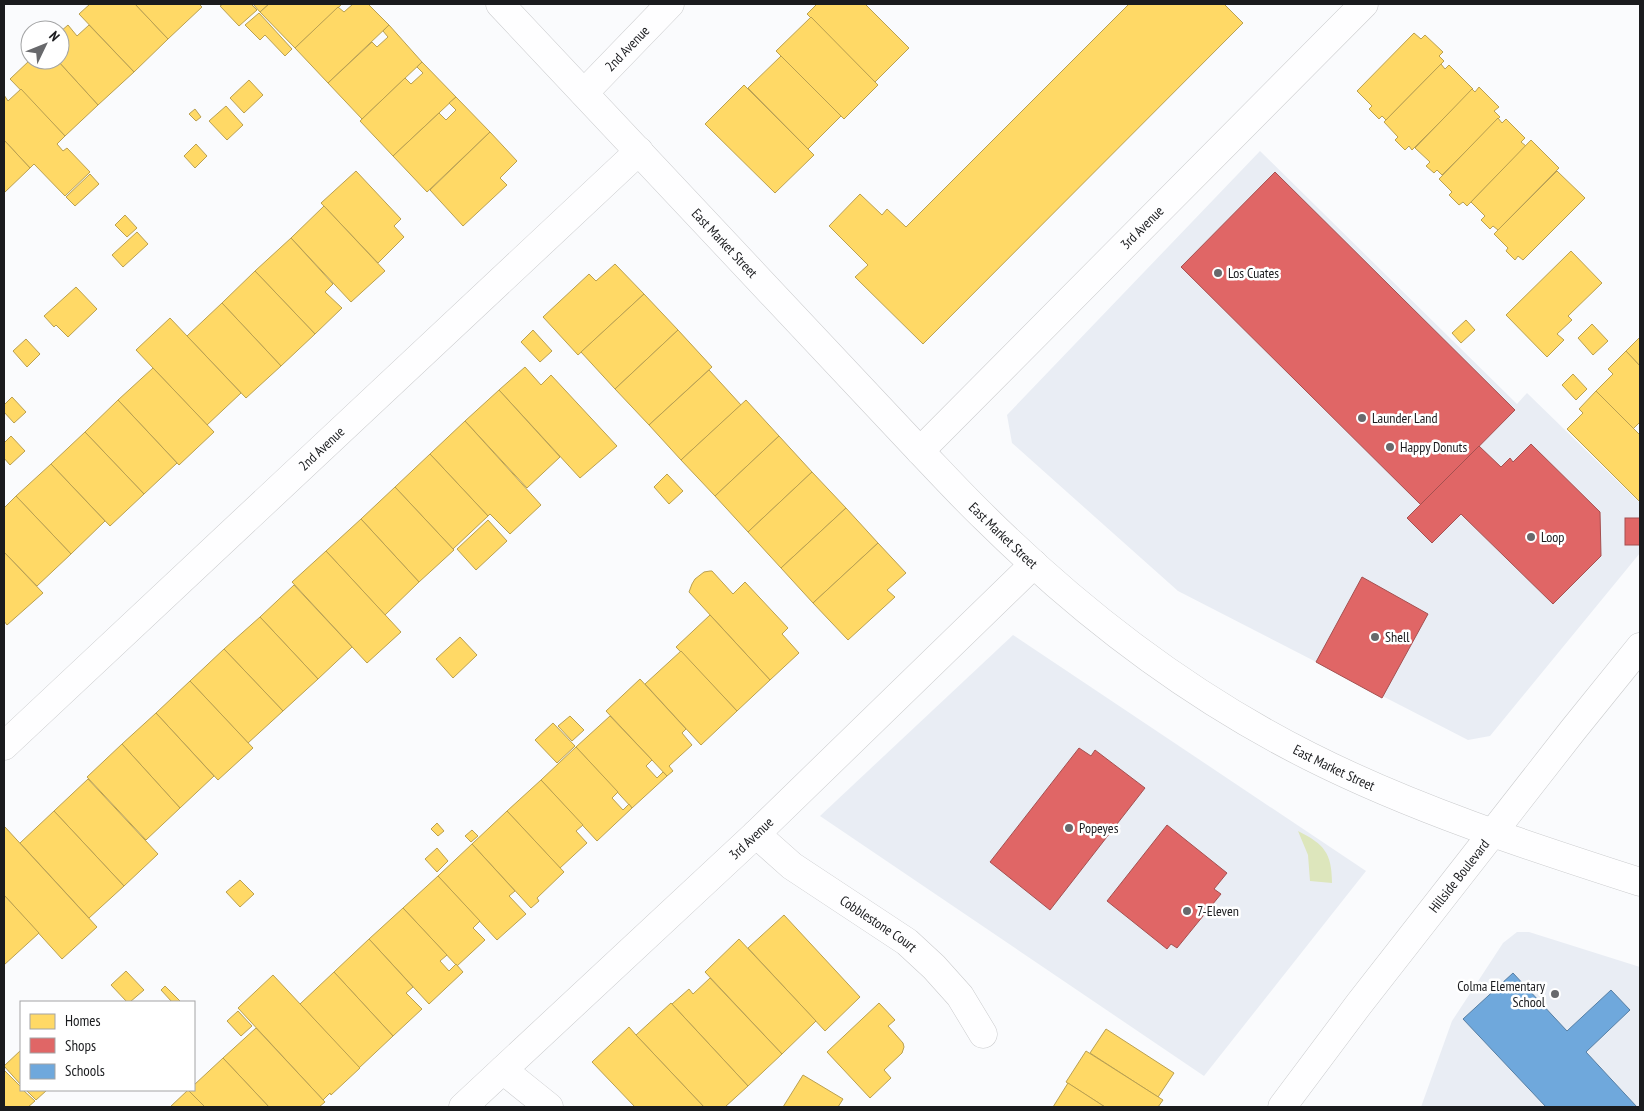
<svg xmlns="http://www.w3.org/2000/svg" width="1644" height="1111" font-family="'PT Sans Narrow',sans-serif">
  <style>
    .built { fill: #e9edf4 }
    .green { fill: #dde6bc }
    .homes { fill: #ffd966; stroke: #baa050 }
    .shops { fill: #e06666; stroke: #a55050 }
    .schools { fill: #6fa8dc; stroke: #567ea3 }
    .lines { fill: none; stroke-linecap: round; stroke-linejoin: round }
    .street-casing { stroke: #cacbcd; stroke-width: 29 }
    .secondary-casing { stroke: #cacbcd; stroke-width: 29 }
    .primary-casing { stroke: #cacbcd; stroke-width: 29 }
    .street { stroke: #fefeff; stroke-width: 28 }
    .secondary { stroke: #fefeff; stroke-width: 28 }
    .primary { stroke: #fefeff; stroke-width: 28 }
    .poi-dot { fill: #68696c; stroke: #fff; stroke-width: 2 }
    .labels { text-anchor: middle; stroke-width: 5; stroke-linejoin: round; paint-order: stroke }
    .street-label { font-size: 14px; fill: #1a1b1e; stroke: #fff }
    .poi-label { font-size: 14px; fill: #1a1b1e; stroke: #fff; text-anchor: start }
  </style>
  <rect width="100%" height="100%" fill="#fafbfd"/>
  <!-- built -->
  <g class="built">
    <path d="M1260 151 1517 404 1527 393 1640 503V553L1490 736 1468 740 1178 591 1012 443 1007 415Z"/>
    <path d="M1013 635 1366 871 1204 1076 820 816Z"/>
    <path d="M1517 932H1529L1640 967V1107H1421L1452 1021 1503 943Z"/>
  </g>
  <!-- green -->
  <path class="green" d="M1298 831C1324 844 1332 853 1332 883L1310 881 1308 855Z"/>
  <!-- homes -->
  <g class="homes">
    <path d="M90 4H135L168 39 134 72 79 14Z"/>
    <path d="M135 4H199L202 7 168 39Z"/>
    <path d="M223 4H251L257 10 239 26 220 6Z"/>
    <path d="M253 4H269L260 12Z"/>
    <path d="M269 4H342L295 48 260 12Z"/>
    <path d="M353 4H368L389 25 328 83 295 48 338 7 344 12Z"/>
    <path d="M817 4H865L909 48 875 82 807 14Z"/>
    <path d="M1129 4H1224L1243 23 923 344 855 277 868 265 829 226 860 194 882 215 887 209 906 227Z"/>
    <path d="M259 13 292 49 285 56 265 35 260 40 245 25Z"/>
    <path d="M811 17 878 85 844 119 776 51Z"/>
    <path d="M68 25 77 36 89 25 134 72 98 105 57 60H60V32Z"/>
    <path d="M389 25 422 62 362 119 328 83 372 42 377 47 388 37 383 31Z"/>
    <path d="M1414 33 1421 39 1425 35 1443 52 1439 56 1444 61 1386 120 1382 116 1379 119 1369 109 1372 106 1357 91Z"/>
    <path d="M781 56 841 116 808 149 748 88Z"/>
    <path d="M30 60H36L43 67 50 60H57L98 105 65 136 10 79Z"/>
    <path d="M422 62 456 97 393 156 360 121 405 78 411 84 423 73 417 67Z"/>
    <path d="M1441 64 1445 69 1449 65 1473 89 1412 150 1409 146 1405 150 1395 140 1398 137 1384 122Z"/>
    <path d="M249 80 263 95 244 113 230 98Z"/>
    <path d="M744 85 814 155 775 193 705 124Z"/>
    <path d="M1479 87 1499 107 1494 111 1500 117 1442 175 1437 170 1434 173 1426 166 1430 162 1415 148 1472 89 1475 92Z"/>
    <path d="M21 89 65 136 57 144 63 151 67 148 90 172 65 196 34 164 30 168 4 140V95L8 101Z"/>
    <path d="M456 97 490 132 427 192 393 156 439 113 446 120 456 110 449 103Z"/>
    <path d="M226 106 243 125 227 140 209 121Z"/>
    <path d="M195 109 201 117 196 121 189 114Z"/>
    <path d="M1498 118 1502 123 1506 119 1525 138 1521 142 1526 146 1467 206 1463 202 1459 205 1449 195 1452 192 1439 179Z"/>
    <path d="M490 132 517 161 500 178 507 185 463 226 430 190Z"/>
    <path d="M4 140 30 168 4 193Z"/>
    <path d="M1531 140 1559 168 1498 230 1493 226 1490 229 1481 220 1485 216 1471 202Z"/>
    <path d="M196 144 207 156 195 168 184 156Z"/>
    <path d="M356 171 401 219 394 226 404 237 378 263 321 203Z"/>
    <path d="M1557 171 1585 198 1523 260 1518 256 1515 260 1506 251 1508 248 1494 234Z"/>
    <path d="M90 174 99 184 75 206 66 197Z"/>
    <path d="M324 206 385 271 351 302 291 238Z"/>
    <path d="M125 215 137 228 127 237 115 225Z"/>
    <path d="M137 232 148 244 123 267 112 255Z"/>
    <path d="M291 238 333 284 325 292 342 308 315 334 255 271Z"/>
    <path d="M1571 251 1602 283 1568 316 1572 320 1557 334 1564 340 1547 357 1506 315Z"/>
    <path d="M615 264 644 294 578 355 543 317 589 274 596 281Z"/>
    <path d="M255 271 315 334 281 366 222 303Z"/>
    <path d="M76 287 97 309 68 337 56 325 54 327 44 316Z"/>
    <path d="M644 294 678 330 615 389 581 352Z"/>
    <path d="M222 303 281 366 246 398 187 336Z"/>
    <path d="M170 318 241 393 207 425 136 350Z"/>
    <path d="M1466 320 1475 330 1461 343 1452 333Z"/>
    <path d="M1592 324 1608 341 1593 355 1578 338Z"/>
    <path d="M533 330 552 351 540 362 521 342Z"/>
    <path d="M678 330 712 367 649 425 615 389Z"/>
    <path d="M1640 337V366L1626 351Z"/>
    <path d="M26 339 40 354 27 367 13 351Z"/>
    <path d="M1626 351 1640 366V422L1633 429 1596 391 1613 374 1608 369Z"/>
    <path d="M525 367 541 385 551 375 617 446 580 478 499 390Z"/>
    <path d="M153 368 214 432 179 465 118 400Z"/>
    <path d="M709 370 741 405 681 460 649 425Z"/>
    <path d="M1573 374 1587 389 1576 400 1562 385Z"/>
    <path d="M499 390 560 457 527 488 465 421Z"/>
    <path d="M1596 391 1640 435V502L1567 429 1583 413 1579 409Z"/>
    <path d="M12 397 26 412 14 423 4 412V405Z"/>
    <path d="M118 400 177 463 144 494 85 432Z"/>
    <path d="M746 400 779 436 715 496 681 460Z"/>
    <path d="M465 421 541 505 510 534 490 514 488 516 430 454Z"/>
    <path d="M85 432 144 494 110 526 51 464Z"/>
    <path d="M11 436 25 451 10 465 4 458V443Z"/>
    <path d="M779 436 812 472 748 532 715 496Z"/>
    <path d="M430 454 488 516 453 549 395 487Z"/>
    <path d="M51 464 105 521 71 554 16 496Z"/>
    <path d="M812 472 846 508 781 568 748 532Z"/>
    <path d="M667 474 683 491 669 504 654 487Z"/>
    <path d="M395 487 454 550 419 582 361 519Z"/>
    <path d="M16 496 71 554 37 586 4 552V508Z"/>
    <path d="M846 508 878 543 813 603 781 568Z"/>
    <path d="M361 519 419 582 385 615 326 551Z"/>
    <path d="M488 520 507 541 476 570 457 549Z"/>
    <path d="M878 543 906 573 887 590 895 597 848 640 813 603Z"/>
    <path d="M326 551 401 632 367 663 292 582Z"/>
    <path d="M4 552 43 593 7 625 4 621Z"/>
    <path d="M710 571H712L733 594 745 582 788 628 782 634 799 653 770 680 689 592 692 584 695 579 704 572Z"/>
    <path d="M294 585 352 647 318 679 260 617Z"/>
    <path d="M710 615 770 680 737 711 676 647Z"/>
    <path d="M260 617 318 679 283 711 224 649Z"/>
    <path d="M460 637 477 655 453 678 436 659Z"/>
    <path d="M224 649 283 711 248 743 190 681Z"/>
    <path d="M681 651 737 711 701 745 645 684Z"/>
    <path d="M640 679 686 729 682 733 692 745 669 766 673 771 667 776 606 711Z"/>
    <path d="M190 681 253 748 218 780 156 713Z"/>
    <path d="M156 713 214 776 180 808 122 744Z"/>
    <path d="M570 716 584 730 572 741 558 726Z"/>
    <path d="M610 716 652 760 646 766 657 778 663 772 667 776 632 808 576 747Z"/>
    <path d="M553 723 575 746 557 763 535 740Z"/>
    <path d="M122 744 180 808 146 840 87 777Z"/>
    <path d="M576 747 618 792 612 798 623 810 629 804 632 808 597 841 541 780Z"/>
    <path d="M88 779 158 854 124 886 54 811Z"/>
    <path d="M541 780 583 825 576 831 587 843 560 868 507 811Z"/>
    <path d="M54 811 124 886 89 918 20 843Z"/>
    <path d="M507 811 564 872 537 898 539 901 531 908 472 844Z"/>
    <path d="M437 823 444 831 438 836 431 829Z"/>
    <path d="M5 827 97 927 62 959 4 895V829Z"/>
    <path d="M472 830 478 836 471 842 465 836Z"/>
    <path d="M472 844 515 891 509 896 526 914 497 940 438 876Z"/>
    <path d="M437 848 448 861 437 872 425 859Z"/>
    <path d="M438 876 480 921 473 928 485 940 457 966 403 908Z"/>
    <path d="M240 880 254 894 240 907 226 892Z"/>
    <path d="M4 895 39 933 4 965Z"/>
    <path d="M403 908 447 955 440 961 449 971 456 964 463 972 429 1004 369 939Z"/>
    <path d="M784 915 860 997 825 1031 748 948Z"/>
    <path d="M369 939 413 987 406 993 422 1009 393 1036 334 972Z"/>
    <path d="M739 939 816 1021 782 1054 705 972Z"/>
    <path d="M126 971 144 990 130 1002H127L111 985Z"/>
    <path d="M334 972 393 1036 359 1068 300 1004Z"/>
    <path d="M273 975 360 1068 331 1095 330 1093 323 1100 238 1008Z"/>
    <path d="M710 978 782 1054 748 1086 672 1004 689 989 693 994Z"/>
    <path d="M165 986 181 1002H172L161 990Z"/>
    <path d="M671 1003 748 1086 725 1107H704L636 1035Z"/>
    <path d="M879 1003 895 1020 888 1026 903 1043 904 1047 902 1053 884 1070 891 1078 870 1098 827 1052Z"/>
    <path d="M238 1011 252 1026 241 1036 227 1021Z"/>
    <path d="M629 1027 636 1035 704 1107H635L592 1062Z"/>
    <path d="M256 1028 325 1102 319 1107H269L223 1058Z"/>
    <path d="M1106 1029 1174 1073 1158 1097 1090 1053Z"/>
    <path d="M21 1050V1085L4 1066Z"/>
    <path d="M1086 1051 1163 1100 1158 1107H1105L1066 1082Z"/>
    <path d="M223 1058 269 1107H205L188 1090H194V1085Z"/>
    <path d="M4 1070 21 1087V1090H23L35 1101 28 1107H4Z"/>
    <path d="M803 1075 843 1099 838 1107H783Z"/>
    <path d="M1068 1083 1105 1107H1053Z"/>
    <path d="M26 1090H47L36 1100Z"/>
    <path d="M188 1090 205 1107H170Z"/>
  </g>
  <!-- shops -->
  <g class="shops">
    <path d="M1275 172 1515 410 1421 505 1181 267Z"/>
    <path d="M1531 444 1600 512 1601 556 1553 604 1461 514 1432 543 1407 518 1479 446 1501 467 1510 458 1513 462Z"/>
    <rect x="1625" y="518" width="15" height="27"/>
    <path d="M1362 577 1428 614 1382 698 1316 662Z"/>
    <path d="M1079 748 1091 756 1095 750 1145 788 1050 910 990 862Z"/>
    <path d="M1167 825 1227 873 1214 889 1221 894 1177 948 1171 944 1167 949 1107 901Z"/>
  </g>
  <!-- schools -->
  <path class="schools" d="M1513 973 1567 1031 1611 990 1630 1010 1586 1052 1637 1107H1546L1463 1019Z"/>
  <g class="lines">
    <!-- street casing -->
    <g class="street-casing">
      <g id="street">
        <path id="s1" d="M584 93 670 4"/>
        <path id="s2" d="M920 451 1364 4"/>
        <path id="s3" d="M4 746 639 151"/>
        <path id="s4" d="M756 834 792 866 907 942 934 967 960 996 983 1034"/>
        <path d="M503 1070 549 1107"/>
        <path id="s5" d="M463 1107 756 834 1034 564"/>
      </g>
    </g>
    <!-- secondary casing -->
    <g class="secondary-casing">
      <g id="secondary">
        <path id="s6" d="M1282 1107 1359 1004 1573 730 1640 647"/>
      </g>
    </g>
    <!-- primary casing -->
    <g class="primary-casing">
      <g id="primary">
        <path id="s7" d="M500 4 920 451C942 474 963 497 986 519 1080 612 1190 696 1309 756 1414 809 1528 846 1640 882"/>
      </g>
    </g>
    <!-- street -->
    <use href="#street" class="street"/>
    <!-- secondary -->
    <use href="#secondary" class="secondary"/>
    <!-- primary -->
    <use href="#primary" class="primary"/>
  </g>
  <!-- markers -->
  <g class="poi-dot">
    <circle cx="1218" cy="273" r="5"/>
    <circle cx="1362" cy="418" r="5"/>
    <circle cx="1390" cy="447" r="5"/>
    <circle cx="1531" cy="537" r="5"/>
    <circle cx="1375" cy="637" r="5"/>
    <circle cx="1069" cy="828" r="5"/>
    <circle cx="1187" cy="911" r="5"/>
    <circle cx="1555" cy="994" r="5"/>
  </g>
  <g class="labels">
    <!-- street labels -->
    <g class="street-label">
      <text dy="5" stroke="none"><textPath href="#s1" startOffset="62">2nd Avenue</textPath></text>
      <text dy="5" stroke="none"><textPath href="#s2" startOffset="315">3rd Avenue</textPath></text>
      <text dy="5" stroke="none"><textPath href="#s7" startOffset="328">East Market Street</textPath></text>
      <text dy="5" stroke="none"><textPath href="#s3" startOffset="435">2nd Avenue</textPath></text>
      <text dy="5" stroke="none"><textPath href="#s7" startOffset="732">East Market Street</textPath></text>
      <text dy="5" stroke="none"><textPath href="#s7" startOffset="1138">East Market Street</textPath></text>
      <text dy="5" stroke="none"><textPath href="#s5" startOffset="394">3rd Avenue</textPath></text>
      <text dy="5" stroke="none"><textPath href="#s6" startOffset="291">Hillside Boulevard</textPath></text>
      <text dy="5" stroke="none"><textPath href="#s4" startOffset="152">Cobblestone Court</textPath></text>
    </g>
    <!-- poi labels -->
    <g class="poi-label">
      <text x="1228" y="278">Los Cuates</text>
      <text x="1372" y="423">Launder Land</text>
      <text x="1400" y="452">Happy Donuts</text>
      <text x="1541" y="542">Loop</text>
      <text x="1385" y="642">Shell</text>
      <text x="1079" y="833">Popeyes</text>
      <text x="1197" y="916">7-Eleven</text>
      <text x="1545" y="991" text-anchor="end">Colma Elementary<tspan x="1545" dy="16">School</tspan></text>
    </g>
  </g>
  <!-- border -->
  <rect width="1644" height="1111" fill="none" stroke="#1a1b1e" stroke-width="10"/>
  <!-- legend -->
  <rect x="20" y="1001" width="175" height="90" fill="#ffffff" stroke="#a3a4a5"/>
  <rect x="30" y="1014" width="25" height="15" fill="#ffd966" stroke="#a3a4a5"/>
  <text x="65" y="1026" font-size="15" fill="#1a1b1e">Homes</text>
  <rect x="30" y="1038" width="25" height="15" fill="#e06666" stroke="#a3a4a5"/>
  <text x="65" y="1051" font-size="15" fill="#1a1b1e">Shops</text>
  <rect x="30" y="1064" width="25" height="15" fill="#6fa8dc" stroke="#a3a4a5"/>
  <text x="65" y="1076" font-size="15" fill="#1a1b1e">Schools</text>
  <!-- north arrow -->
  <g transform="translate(45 45) rotate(47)"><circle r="24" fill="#ffffff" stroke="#a3a4a5"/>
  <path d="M0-4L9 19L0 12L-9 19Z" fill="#68696c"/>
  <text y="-8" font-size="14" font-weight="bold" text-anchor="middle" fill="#1a1b1e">N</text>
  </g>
</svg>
